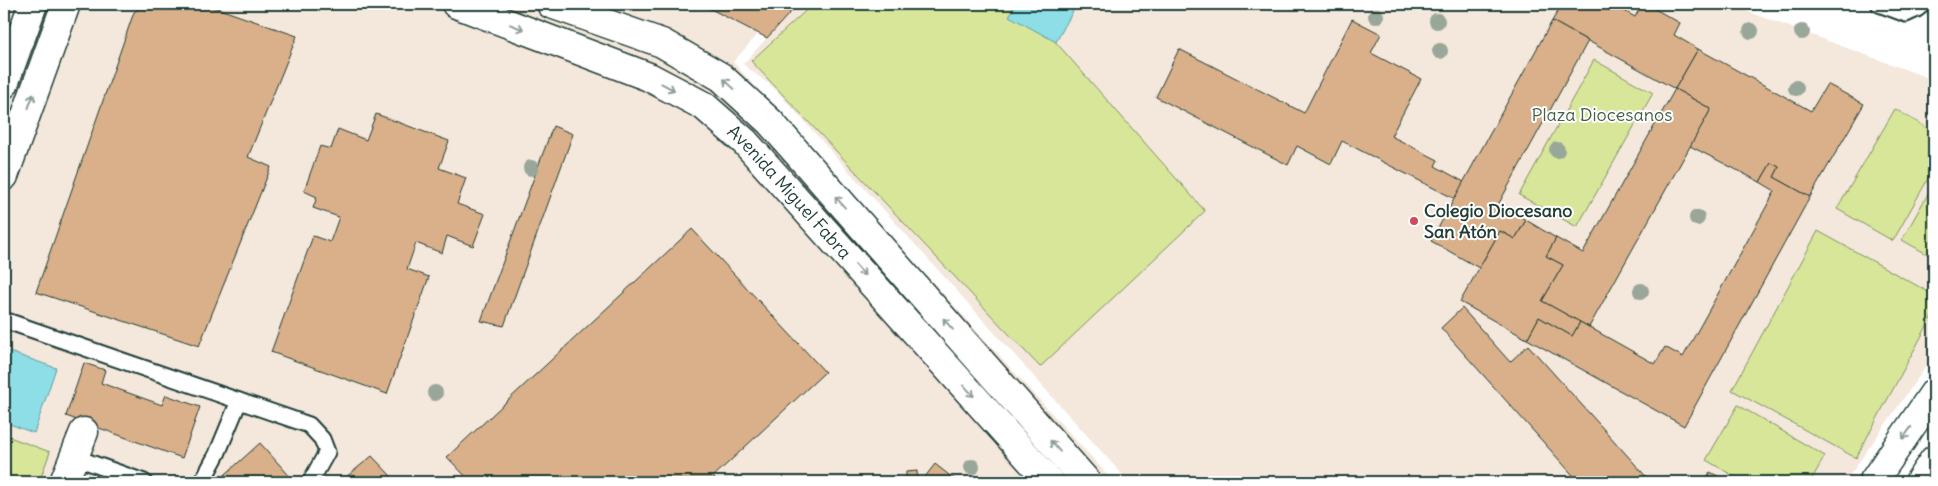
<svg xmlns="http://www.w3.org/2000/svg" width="1938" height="486" font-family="Delius,sans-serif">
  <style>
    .built { fill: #f4e7dc }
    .green { fill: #d8e699; stroke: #7c9266 }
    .water { fill: #8ddee7; stroke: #619e9f }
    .building { fill: #d9b08a; stroke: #1f3d34 }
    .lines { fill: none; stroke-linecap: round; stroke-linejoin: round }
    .lane-casing { stroke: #1f3d34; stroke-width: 19 }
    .street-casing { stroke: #1f3d34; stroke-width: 31 }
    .lane { stroke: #fff; stroke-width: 15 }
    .street { stroke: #fff; stroke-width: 28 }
    .tree { fill: #98a79a }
    .oneway { stroke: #8f9e9a }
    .poi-dot { fill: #d1495b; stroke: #fff; stroke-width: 2 }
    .labels { text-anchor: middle; stroke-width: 4; stroke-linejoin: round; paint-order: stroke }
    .park-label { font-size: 18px; fill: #445f48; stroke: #fff }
    .street-label { font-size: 18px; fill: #1f3d34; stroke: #fff }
    .poi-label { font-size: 18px; font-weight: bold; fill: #1f3d34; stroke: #fff; text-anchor: start }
  </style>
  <rect width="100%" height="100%" fill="#fff"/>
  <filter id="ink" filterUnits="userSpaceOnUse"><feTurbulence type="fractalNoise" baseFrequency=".02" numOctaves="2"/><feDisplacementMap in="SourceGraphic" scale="10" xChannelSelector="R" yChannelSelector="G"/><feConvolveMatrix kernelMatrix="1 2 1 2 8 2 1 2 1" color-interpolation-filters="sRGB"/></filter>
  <g filter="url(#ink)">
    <!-- built -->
    <g class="built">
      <path d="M4 4H785L733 62 1114 482H4Z"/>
      <path d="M798 4H1727L1934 80V355L1845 482H1129L774 88 743 64Z"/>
    </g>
    <!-- green -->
    <g class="green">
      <path d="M813 4H1022L1205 211 1040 367 751 61Z"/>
      <path d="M1594 60 1653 93 1577 227 1519 195Z"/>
      <path d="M1895 109 1934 132V168L1893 241 1837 209Z"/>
      <path d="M1934 183V258L1902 240Z"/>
      <path d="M1818 231 1934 295V313L1856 458 1732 390Z"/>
      <path d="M1738 405 1825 456 1810 482H1744L1706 460Z"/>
      <path d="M4 435 50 452 39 482H4Z"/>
    </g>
    <!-- water -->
    <g class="water">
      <path d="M1016 4H1077L1056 42 1009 16Z"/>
      <path d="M4 350 56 368 34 433 4 422Z"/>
    </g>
    <!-- building -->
    <g class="building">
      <path d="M146 4H205L297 36 248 157 271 167 199 346 36 292 134 12Z"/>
      <path d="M701 4H798L767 38Z"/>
      <path d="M1562 4H1612L1635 17 1642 4H1646L1680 23 1674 35 1698 49 1675 89 1552 21Z"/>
      <path d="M1352 19 1381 34 1371 53 1421 79 1391 136 1438 160 1435 166 1464 182 1455 199 1342 141 1331 164 1297 146 1288 165 1156 97 1179 49 1304 113Z"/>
      <path d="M1552 21 1588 41 1498 205 1526 220 1515 239 1500 231 1479 268 1431 241Z"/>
      <path d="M1698 49 1811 111 1827 84 1864 104 1810 197 1774 177 1779 167 1771 163 1760 182 1690 146 1711 109 1675 89Z"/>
      <path d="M1675 89 1711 109 1589 327 1542 301 1563 265 1546 256 1556 238 1583 253Z"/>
      <path d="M376 114 449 141 439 168 466 178 457 204 485 214 473 246 447 236 442 253 416 243 407 269 429 277 387 394 271 352 313 236 330 242 339 217 313 208 317 197 304 191 320 146 331 149 338 129 366 140Z"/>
      <path d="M553 126 573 134 504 326 481 321Z"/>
      <path d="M1771 163 1779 167 1774 177 1810 197 1684 426 1527 339 1539 317 1572 336 1580 322 1655 364 1665 347 1683 357 1775 191 1760 182Z"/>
      <path d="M1526 220 1556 238 1546 256 1563 265 1542 301 1580 322 1572 336 1539 317 1527 339 1460 302 1500 231 1515 239Z"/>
      <path d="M692 229 825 372 713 477 718 482H471L447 457Z"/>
      <path d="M1462 308 1510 362 1528 345 1651 482H1579L1441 328Z"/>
      <path d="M84 363 105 370 101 383 162 405 166 395 200 407 182 458 66 416Z"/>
      <path d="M260 443 295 482H217Z"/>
      <path d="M372 456 391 476 384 482H340Z"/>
      <path d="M935 464 958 482H921Z"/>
      <path d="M917 471 918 482H906V472Z"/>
      <path d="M1710 472 1729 482H1705Z"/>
    </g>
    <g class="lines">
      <!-- lane casing -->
      <g class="lane-casing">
        <g id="lane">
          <path d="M1879 4 1906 14 1917 9 1923 4"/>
          <path d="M4 320 309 425 322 439 327 452 312 479"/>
          <path d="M74 457 144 482"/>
          <path d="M202 482 217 454 239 401"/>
        </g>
      </g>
      <!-- street casing -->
      <g class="street-casing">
        <g id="street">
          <path id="s1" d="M456 4 649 77 704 106 745 142 1050 482"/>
          <path d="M551 4 662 43 721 77 770 122 1087 482"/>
          <path d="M4 84 33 4"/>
          <path d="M4 176 66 4"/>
          <path d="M64 482 84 432"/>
          <path d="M1873 482 1934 393"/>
          <path d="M1919 482 1934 460"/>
        </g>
      </g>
      <!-- lane -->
      <use href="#lane" class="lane"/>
      <!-- street -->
      <use href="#street" class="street"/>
    </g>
    <!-- trees -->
    <g class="tree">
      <circle cx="1376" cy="16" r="8"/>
      <circle cx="1437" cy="21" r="8"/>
      <circle cx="1751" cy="31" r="8"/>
      <circle cx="1802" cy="32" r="8"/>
      <circle cx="1440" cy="51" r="8"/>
      <circle cx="1796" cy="88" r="8"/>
      <circle cx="1557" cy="150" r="8"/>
      <circle cx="531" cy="168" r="8"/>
      <circle cx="1697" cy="218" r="8"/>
      <circle cx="1641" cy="291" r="8"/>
      <circle cx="435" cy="393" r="8"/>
      <circle cx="972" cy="467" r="8"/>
    </g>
    <!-- one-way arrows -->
    <defs><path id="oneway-shaft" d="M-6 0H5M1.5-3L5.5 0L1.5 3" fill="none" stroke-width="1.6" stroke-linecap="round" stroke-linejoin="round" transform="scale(1.25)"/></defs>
    <g class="oneway">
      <use href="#oneway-shaft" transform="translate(517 27) rotate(21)"/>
      <use href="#oneway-shaft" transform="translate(729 84) rotate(-137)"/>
      <use href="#oneway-shaft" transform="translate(668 87) rotate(28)"/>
      <use href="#oneway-shaft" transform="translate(31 101) rotate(-70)"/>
      <use href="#oneway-shaft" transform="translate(840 202) rotate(-131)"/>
      <use href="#oneway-shaft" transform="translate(860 270) rotate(48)"/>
      <use href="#oneway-shaft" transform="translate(948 324) rotate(-131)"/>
      <use href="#oneway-shaft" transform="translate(969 391) rotate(48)"/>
      <use href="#oneway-shaft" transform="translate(1907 433) rotate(125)"/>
      <use href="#oneway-shaft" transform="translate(1055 446) rotate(-131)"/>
    </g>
  </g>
  <!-- markers -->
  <circle class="poi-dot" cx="1414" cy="221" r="5"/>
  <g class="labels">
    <!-- park labels -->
    <g class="park-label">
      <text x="1602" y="121">Plaza Diocesanos</text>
    </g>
    <!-- street labels -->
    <g class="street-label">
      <text dy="6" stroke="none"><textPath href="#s1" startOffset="390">Avenida Miguel Fabra</textPath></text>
    </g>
    <!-- poi labels -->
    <g class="poi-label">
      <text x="1424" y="217">Colegio Diocesano<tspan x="1424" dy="21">San Atón</tspan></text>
    </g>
  </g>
  <!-- margin -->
  <rect width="1938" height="486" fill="none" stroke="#fff" stroke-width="20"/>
  <rect x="10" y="10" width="1918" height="466" fill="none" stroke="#1f3d34" stroke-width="2" filter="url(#ink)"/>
</svg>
